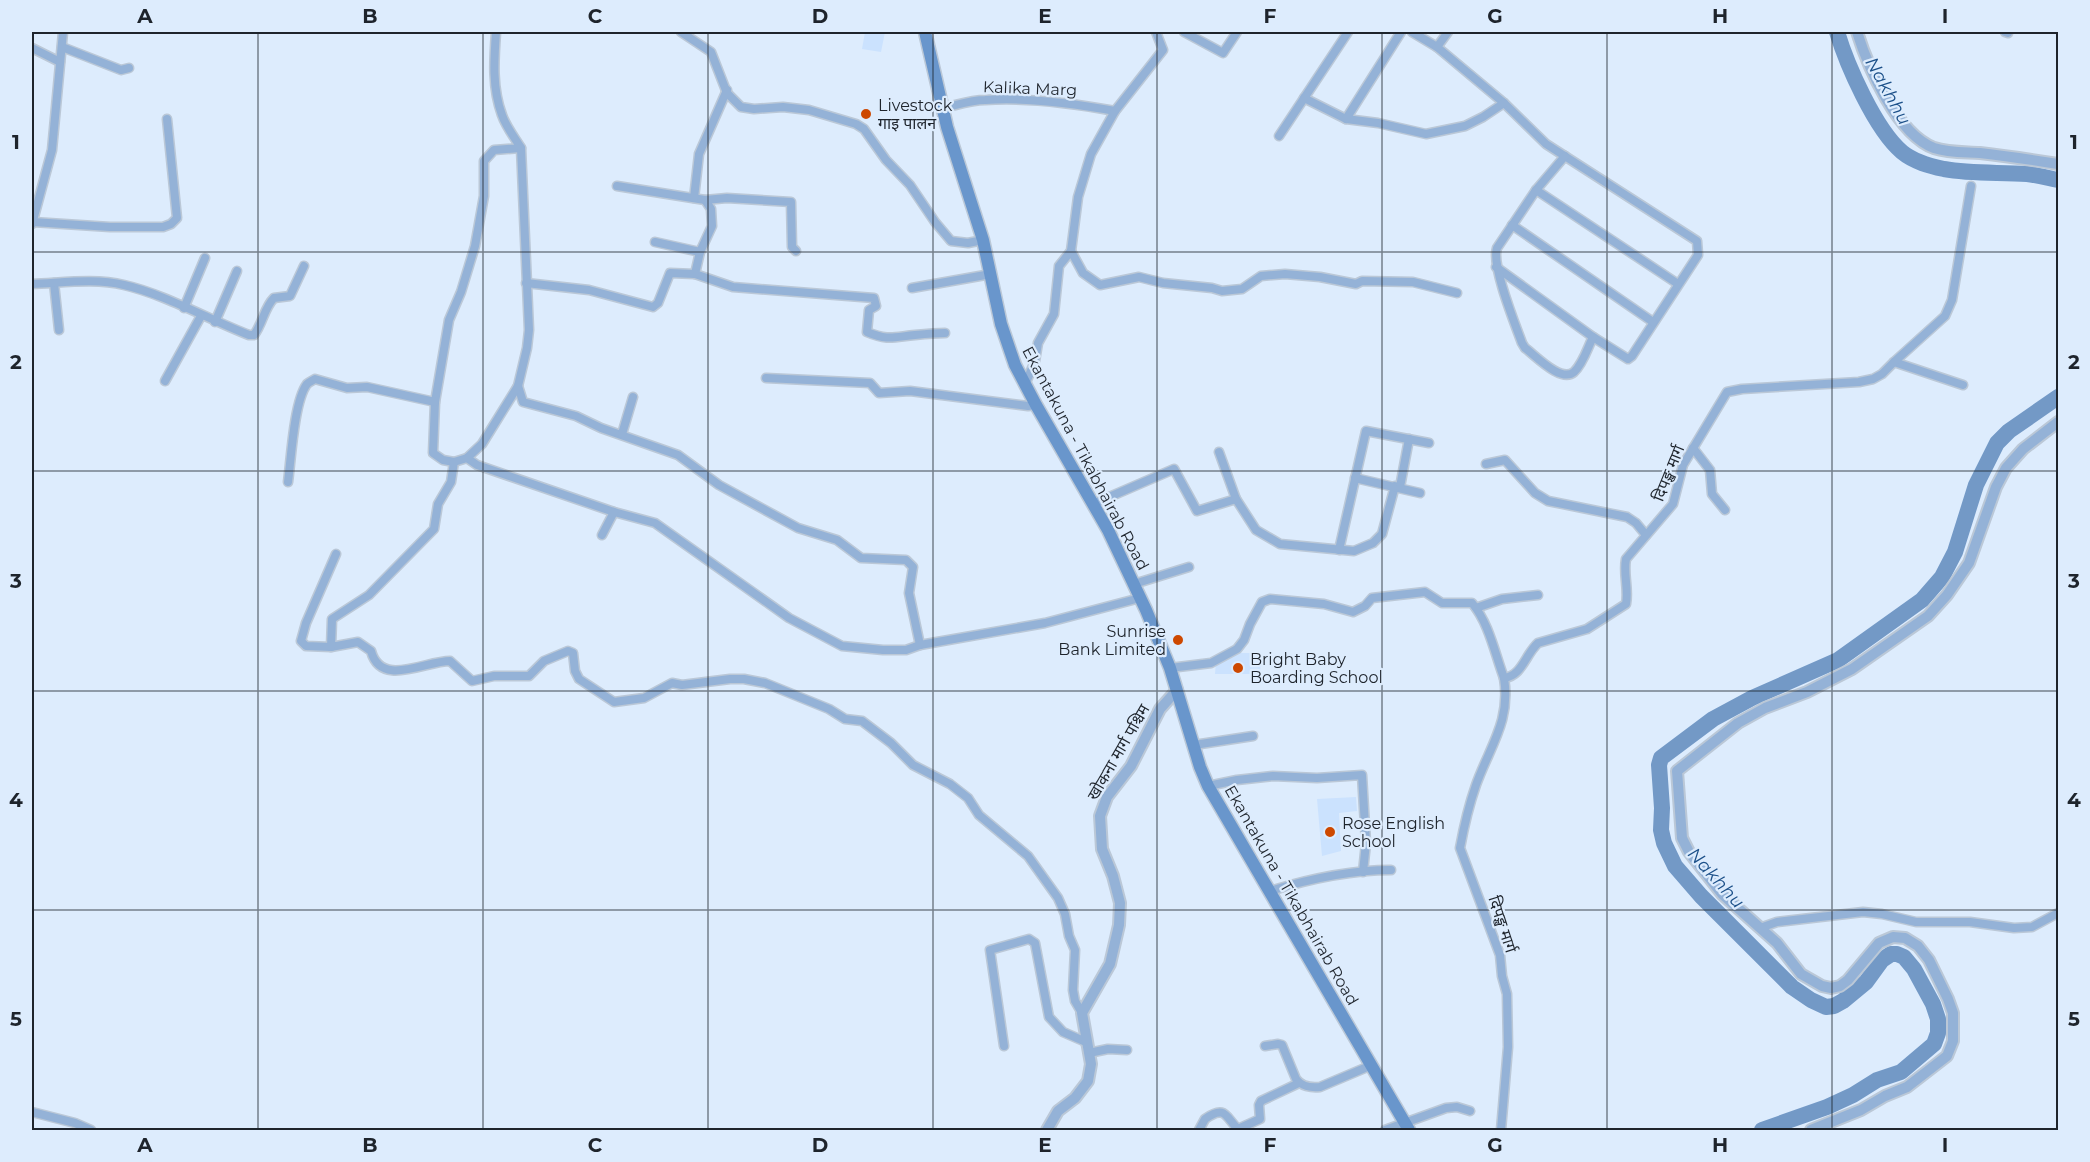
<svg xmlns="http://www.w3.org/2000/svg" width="2090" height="1162" font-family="Montserrat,'Noto Sans Devanagari',sans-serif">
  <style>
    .built { fill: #cbe2fe }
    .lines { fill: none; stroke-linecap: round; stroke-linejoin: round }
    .river { stroke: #7399c6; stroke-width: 16 }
    .minor-casing { stroke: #bbc8d7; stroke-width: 11 }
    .tertiary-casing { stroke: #bbc8d7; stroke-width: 14 }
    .secondary-casing { stroke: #bbc8d7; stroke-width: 15 }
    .minor { stroke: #94b2d7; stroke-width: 8 }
    .tertiary { stroke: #94b2d7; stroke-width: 10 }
    .secondary { stroke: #6996cc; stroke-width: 12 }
    .grid { fill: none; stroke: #1e242c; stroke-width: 1.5; stroke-opacity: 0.55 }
    .poi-dot { fill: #cd4800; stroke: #ddecfd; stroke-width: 2 }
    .labels { text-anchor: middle; stroke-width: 4.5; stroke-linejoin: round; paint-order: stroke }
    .street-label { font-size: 16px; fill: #1e242c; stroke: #ddecfd }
    .poi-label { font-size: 16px; fill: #1e242c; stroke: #ddecfd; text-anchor: start }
    .water-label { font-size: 18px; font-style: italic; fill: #1c5089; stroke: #ddecfd }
    .neatline { fill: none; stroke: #1e242c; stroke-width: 2 }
    .grid-label { font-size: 20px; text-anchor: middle; font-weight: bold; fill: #1e242c }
  </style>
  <rect width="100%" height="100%" fill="#ddecfd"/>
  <!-- built -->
  <g class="built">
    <path d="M865 32H885L881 52 862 49Z"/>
    <path d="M1232 653H1261L1260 674H1215L1216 662Z"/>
    <path d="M1356 797 1357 811 1339 813 1341 851 1322 856 1317 799Z"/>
  </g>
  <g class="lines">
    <!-- river -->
    <g class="river">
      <path d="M1837 32C1847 65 1875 129 1902 152 1914 162 1930 166 1944 169 1972 174 1999 172 2027 174 2037 175 2048 178 2058 180"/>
      <path d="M1762 1130 1827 1107 1853 1095 1877 1080 1901 1072 1934 1044 1938 1033V1019L1933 1004 1914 969 1904 957 1897 954H1891L1882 960 1866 982 1843 1001 1834 1006 1826 1007 1811 1000 1792 987 1701 896 1675 866 1664 843 1661 830 1662 808 1659 765 1661 758 1713 719 1752 698 1838 660 1922 600 1942 577 1955 552 1976 485 1997 443 2009 431 2058 397"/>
    </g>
    <!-- minor casing -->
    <g class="minor-casing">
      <g id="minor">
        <path d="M681 32 711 52 727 93 741 107 754 109 783 107 809 110 856 124 864 129 886 160 910 185 935 222 951 241 968 243 983 240"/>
        <path d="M1184 32 1223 53 1237 32"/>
        <path d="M1412 32 1437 47 1504 103 1546 144 1697 241 1698 255 1632 356 1628 359 1593 337 1496 267"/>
        <path d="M2005 32 2008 33"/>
        <path d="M62 47 121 70 129 68"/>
        <path d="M1437 47 1448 32"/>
        <path d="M32 48 60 62"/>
        <path d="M1304 98 1346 119 1378 123 1426 134 1465 126 1483 117 1504 103"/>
        <path d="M943 108C957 105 971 100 985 100 1028 97 1072 103 1115 111"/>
        <path d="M1346 119 1401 32"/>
        <path d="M1279 136 1348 32"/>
        <path d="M1565 156 1536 190 1497 248C1491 265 1515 324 1522 343L1525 348C1536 356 1561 383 1574 372 1583 364 1588 347 1593 337"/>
        <path d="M617 186 705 200 711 209 712 226 700 252 695 274 733 287 874 298 876 306 869 310 867 332C888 341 894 337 915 335 925 334 935 333 945 333"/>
        <path d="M1536 190 1678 284"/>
        <path d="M694 198 699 154 727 90"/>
        <path d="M705 200 727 198 791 202 792 247 796 251"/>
        <path d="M33 222 110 227H163L171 224 177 218 167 119"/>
        <path d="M32 224 52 150 63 32"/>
        <path d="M1512 225 1653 322"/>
        <path d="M655 242 700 252"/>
        <path d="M1071 251 1083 273 1100 285 1139 277 1163 283 1212 288 1222 291 1242 289 1261 276 1285 274 1320 277 1356 284 1362 281 1413 282 1457 293"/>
        <path d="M54 283 59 330"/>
        <path d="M526 283 589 290 653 307 658 303 670 273 695 274"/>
        <path d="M32 284C62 283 95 278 124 285 164 294 210 320 249 335H254C263 323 264 308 274 298L290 296 304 266"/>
        <path d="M912 288 991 274"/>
        <path d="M184 308 205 258"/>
        <path d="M215 322 237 271"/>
        <path d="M1894 362 1963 385"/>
        <path d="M766 378 870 383 879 393 910 391 1028 406 1036 405"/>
        <path d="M165 381 201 316"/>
        <path d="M1025 385 1035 361 1038 343 1054 314 1059 266 1071 251 1078 197 1091 154 1115 111 1163 50 1156 32"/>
        <path d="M518 386 523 402 576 416 601 428 678 455 719 485 798 528 837 540 861 558 906 560 913 567 909 593 920 645"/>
        <path d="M622 434 633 397"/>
        <path d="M1693 448 1710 470 1712 494 1725 510"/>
        <path d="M1219 452 1236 499 1256 530 1280 544 1354 551 1373 543 1382 534 1395 486"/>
        <path d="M467 458 477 465 614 512 655 523 789 618 842 646 883 650H906L920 645 1045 623 1140 598"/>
        <path d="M454 462 443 460 433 453 435 402 449 320 461 292 475 246 484 196V161L494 150 521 148C515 138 506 127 502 115 492 88 494 60 496 32"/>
        <path d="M1486 464 1505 460 1535 493 1548 501 1627 517 1636 523 1646 535"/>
        <path d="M1355 478 1420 493"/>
        <path d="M288 482C291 460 294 401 307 384 309 382 312 381 315 379L347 388 367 387 435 402"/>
        <path d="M1400 487 1409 439"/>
        <path d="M1093 504 1174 469 1197 511 1236 499"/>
        <path d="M602 535 614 512"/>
        <path d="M1339 550 1366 431 1429 443"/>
        <path d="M336 554 306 623 301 641 306 646 331 647 358 642 371 651C381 688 425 661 450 661L472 681 494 676H529L544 661 568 651 573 653 575 671 579 679 614 702 644 698 672 683 682 685 730 679H744L765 683 829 709 845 719 862 721 891 743 913 765 950 784 968 798 979 815 1028 856 1058 898 1065 914 1069 936 1075 950 1073 990 1075 1001 1082 1013"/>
        <path d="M1134 584 1189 567"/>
        <path d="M1476 608 1502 599 1538 595"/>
        <path d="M331 647 332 619 369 595 434 529 438 504 451 482 454 462 467 458 482 444 518 386 527 348 529 330 521 148"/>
        <path d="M1170 668 1211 663 1237 649 1244 640 1250 624 1262 602 1270 599 1324 604 1353 612 1365 606 1372 598 1425 592 1442 603H1472C1489 623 1495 654 1504 678"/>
        <path d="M1194 745 1253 736"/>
        <path d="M1208 786 1237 780 1273 776 1317 778 1362 775 1366 843 1363 872"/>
        <path d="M1270 891C1309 879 1350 870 1391 870"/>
        <path d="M1760 928 1777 922 1863 912 1882 914 1916 922H1970L2014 928 2032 927 2058 913"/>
        <path d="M1004 1046 990 950 1029 939 1035 943 1049 1017 1063 1032 1086 1042"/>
        <path d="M1265 1046 1278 1044 1282 1045 1296 1079C1301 1086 1311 1088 1320 1087L1372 1065"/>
        <path d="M1089 1053 1108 1049 1127 1050"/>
        <path d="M32 1112 75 1123 91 1130"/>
        <path d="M1199 1130 1205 1119C1226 1104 1226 1118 1238 1129L1260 1119 1259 1105 1261 1101 1299 1083"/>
        <path d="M1385 1130 1446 1108 1457 1107 1470 1111"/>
        <path d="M1501 1130 1508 1047 1507 994 1502 976 1500 955 1460 848C1464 826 1469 805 1476 785 1490 746 1511 721 1504 678 1522 676 1525 655 1538 643L1587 629 1626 604C1629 589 1623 574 1626 559L1673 504 1683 465 1727 392 1742 389 1859 382 1873 379 1882 374 1894 362 1945 316 1952 300 1971 186"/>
      </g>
    </g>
    <!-- tertiary casing -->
    <g class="tertiary-casing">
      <g id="tertiary">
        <path d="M1857 32C1868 67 1897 134 1934 148 1949 153 1965 152 1980 153 2006 156 2033 160 2058 164"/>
        <path d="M1047 1130 1058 1111 1075 1098 1088 1081 1091 1064 1082 1013 1110 964 1119 925 1120 903 1113 876 1102 849 1100 816 1107 797 1131 766 1160 709 1177 690"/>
        <path d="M1811 1130 1861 1110 1885 1096 1907 1087 1947 1056 1953 1041V1013L1948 999 1929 960 1918 946 1905 938 1893 937 1879 943 1848 980 1840 986 1831 988 1822 986 1801 974 1777 943 1722 894 1689 852 1682 838 1677 771 1738 723 1765 708 1807 692 1852 669 1928 616 1947 595 1969 563 1996 487 2006 468 2023 449 2058 422"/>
      </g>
    </g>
    <!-- secondary casing -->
    <g class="secondary-casing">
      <path id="secondary" d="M925 32 947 127 983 240 1001 324 1015 365 1036 405 1108 530 1146 610 1170 668 1200 767 1208 786 1409 1130"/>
    </g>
    <!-- minor -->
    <use href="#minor" class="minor"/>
    <!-- tertiary -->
    <use href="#tertiary" class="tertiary"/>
    <!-- secondary -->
    <use href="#secondary" class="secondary"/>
  </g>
  <!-- grid -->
  <path class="grid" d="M258 32V1130M483 32V1130M708 32V1130M933 32V1130M1157 32V1130M1382 32V1130M1607 32V1130M1832 32V1130M32 252H2058M32 471H2058M32 691H2058M32 910H2058"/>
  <!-- markers -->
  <g class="poi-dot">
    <circle cx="866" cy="114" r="6"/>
    <circle cx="1178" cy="640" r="6"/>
    <circle cx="1238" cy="668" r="6"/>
    <circle cx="1330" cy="832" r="6"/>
  </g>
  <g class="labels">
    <!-- street labels -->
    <g class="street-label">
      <text transform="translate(1030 88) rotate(2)" y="6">Kalika Marg</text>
      <text transform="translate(1086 458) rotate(62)" y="6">Ekantakuna - Tikabhairab Road</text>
      <text transform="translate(1668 473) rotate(-68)" y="6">दिपङ्ख मार्ग</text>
      <text transform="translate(1118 752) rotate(-60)" y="6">खोकना मार्ग पश्चिम</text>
      <text transform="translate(1292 895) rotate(60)" y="6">Ekantakuna - Tikabhairab Road</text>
      <text transform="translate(1503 924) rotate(72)" y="6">दिपङ्ख मार्ग</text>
    </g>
    <!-- poi labels -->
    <g class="poi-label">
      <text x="878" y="111">Livestock<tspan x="878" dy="18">गाइ पालन</tspan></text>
      <text x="1166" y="637" text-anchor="end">Sunrise<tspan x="1166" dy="18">Bank Limited</tspan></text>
      <text x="1250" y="665">Bright Baby<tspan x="1250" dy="18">Boarding School</tspan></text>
      <text x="1342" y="829">Rose English<tspan x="1342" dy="18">School</tspan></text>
    </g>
    <!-- water labels -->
    <g class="water-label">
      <text transform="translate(1888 91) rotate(61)" y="6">Nakhhu</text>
      <text transform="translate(1716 878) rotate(48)" y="6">Nakhhu</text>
    </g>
  </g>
  <!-- border -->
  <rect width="2090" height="1162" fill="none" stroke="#ddecfd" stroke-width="66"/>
  <rect x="33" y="33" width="2024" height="1096" class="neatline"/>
  <g class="grid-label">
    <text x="145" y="23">A</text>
    <text x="370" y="23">B</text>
    <text x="595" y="23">C</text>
    <text x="820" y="23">D</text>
    <text x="1045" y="23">E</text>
    <text x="1270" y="23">F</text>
    <text x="1495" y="23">G</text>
    <text x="1720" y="23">H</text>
    <text x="1945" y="23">I</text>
    <text x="16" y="149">1</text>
    <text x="2074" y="149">1</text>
    <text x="16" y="369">2</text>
    <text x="2074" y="369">2</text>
    <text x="16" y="588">3</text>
    <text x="2074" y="588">3</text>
    <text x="16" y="807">4</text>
    <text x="2074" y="807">4</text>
    <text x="16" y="1026">5</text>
    <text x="2074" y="1026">5</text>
    <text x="145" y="1152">A</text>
    <text x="370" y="1152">B</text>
    <text x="595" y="1152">C</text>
    <text x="820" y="1152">D</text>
    <text x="1045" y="1152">E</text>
    <text x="1270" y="1152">F</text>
    <text x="1495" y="1152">G</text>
    <text x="1720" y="1152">H</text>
    <text x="1945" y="1152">I</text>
  </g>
</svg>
